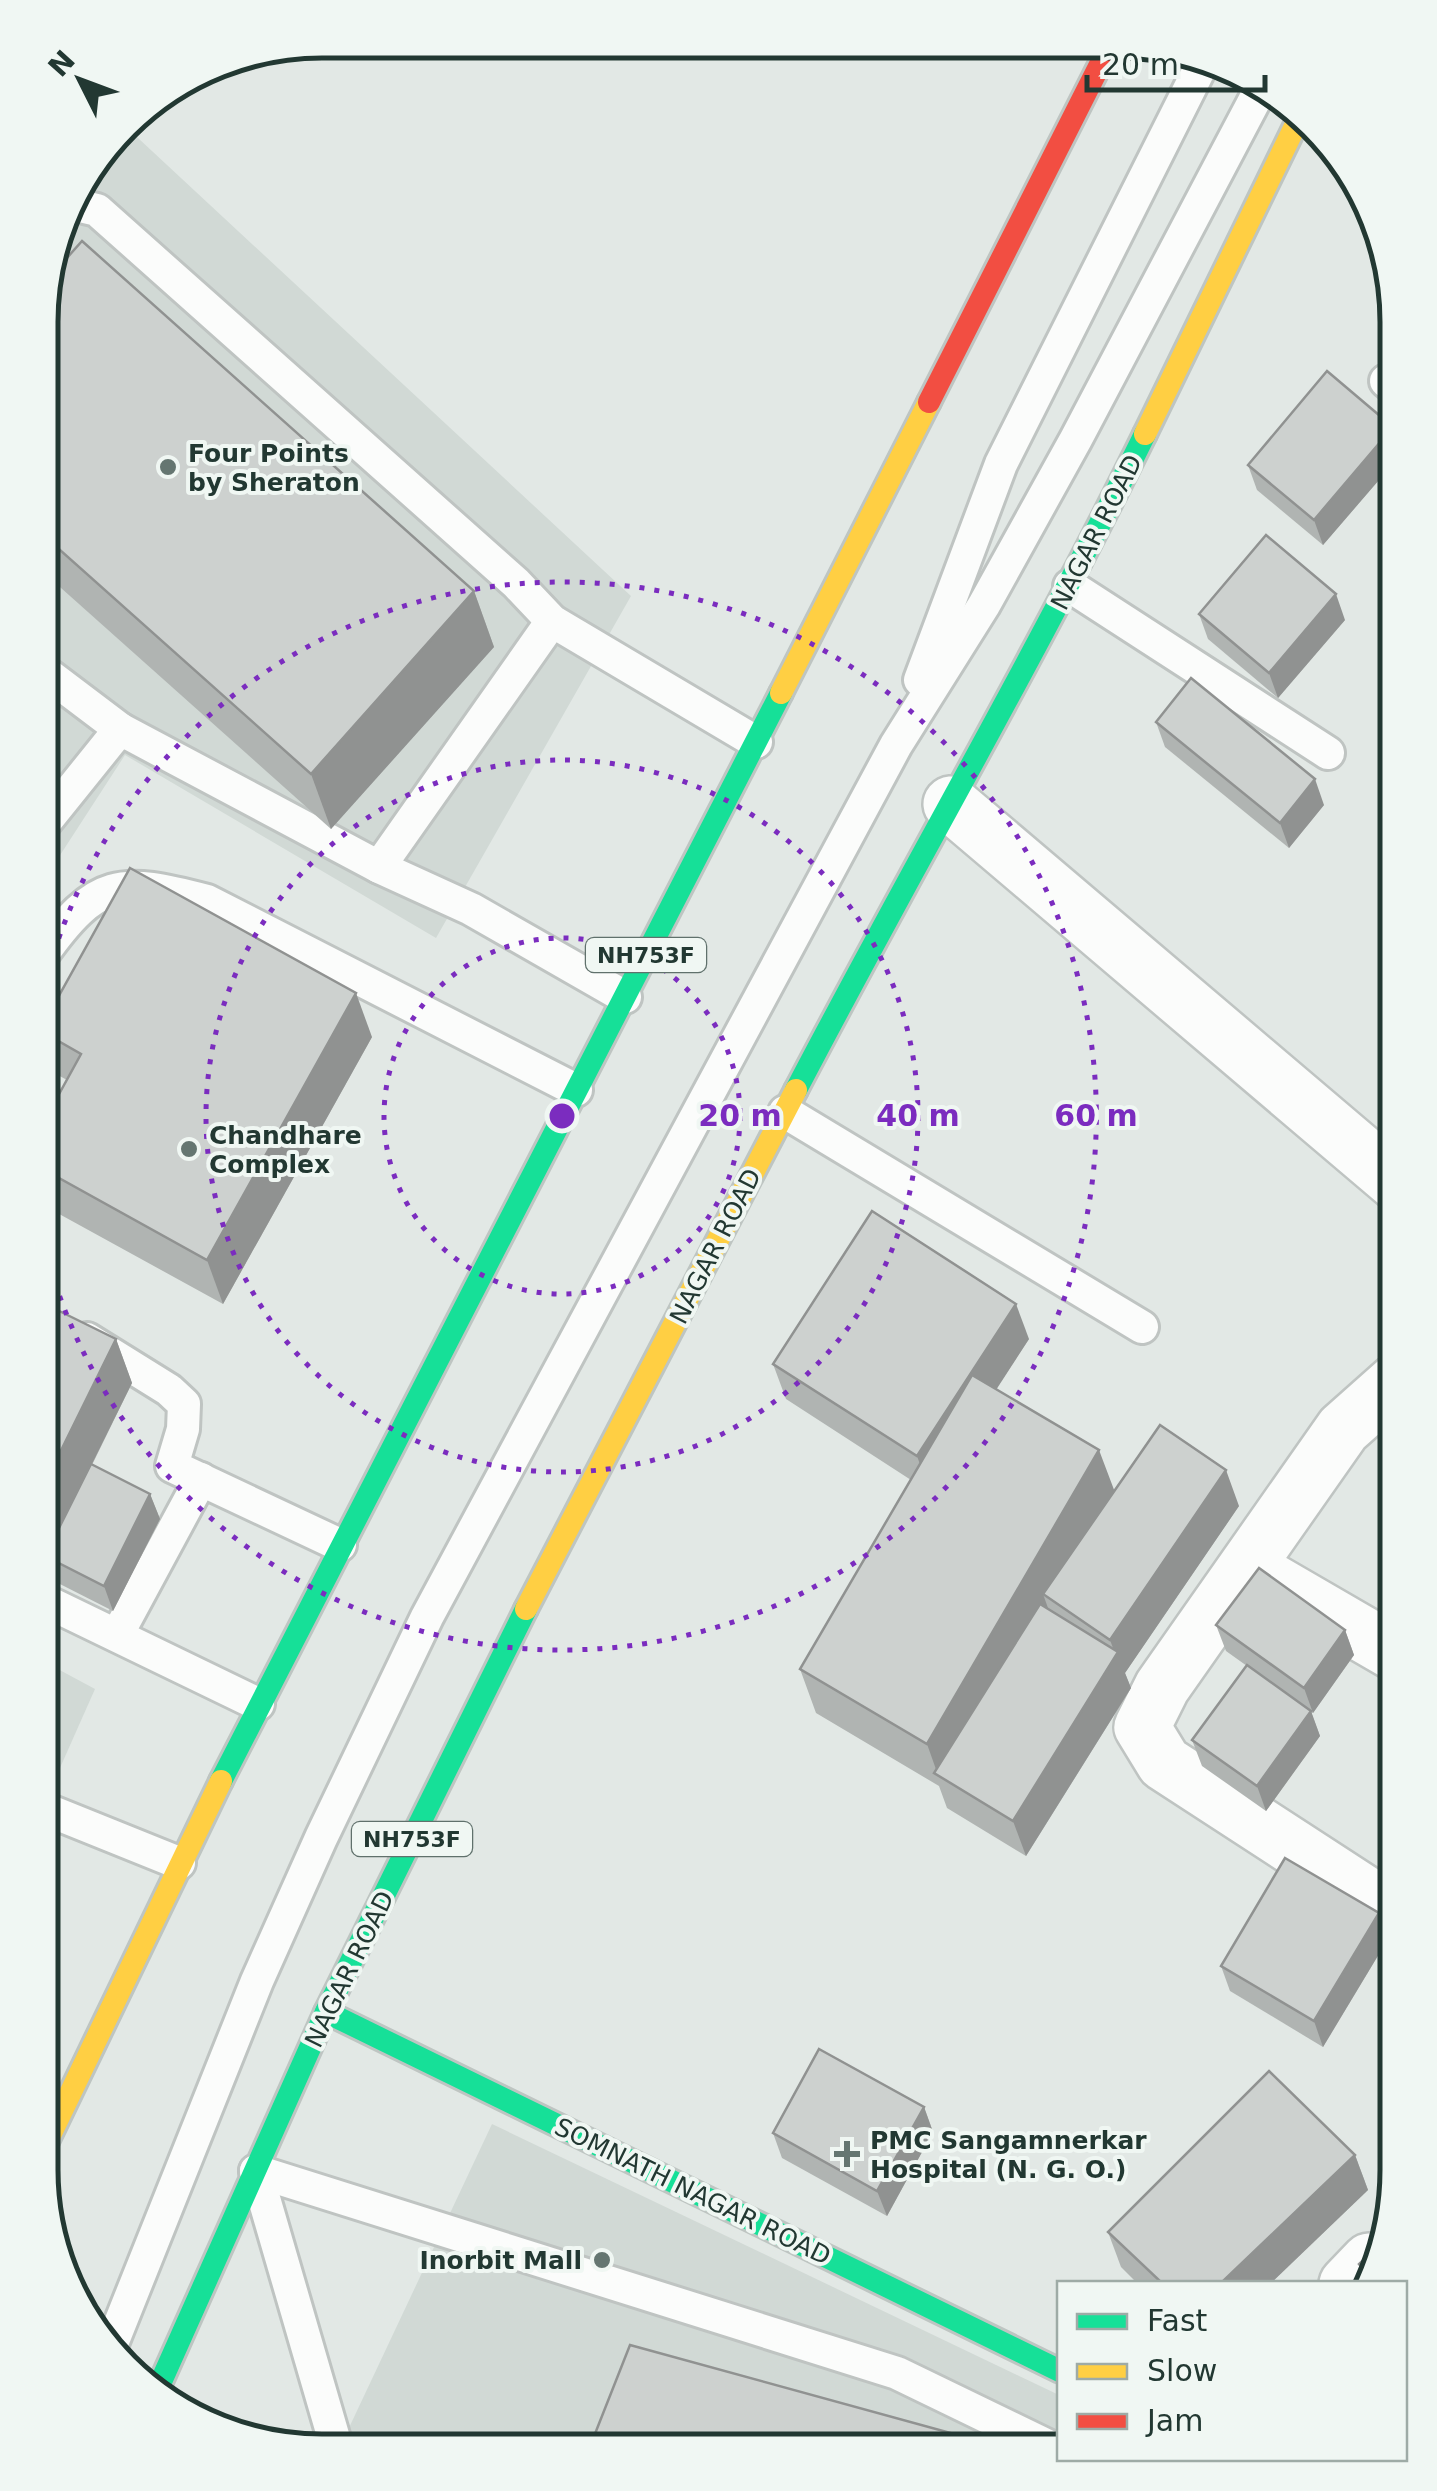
<svg xmlns="http://www.w3.org/2000/svg" width="1437" height="2491" font-family="'DejaVu Sans',sans-serif">
  <style>
    .built { fill: #d1d9d5 }
    .lines { fill: none; stroke-linecap: round; stroke-linejoin: round }
    .lane-casing { stroke: #bfc4c2; stroke-width: 38 }
    .street-casing { stroke: #bfc4c2; stroke-width: 60 }
    .fast-casing { stroke: #bec5c2; stroke-width: 28 }
    .slow-casing { stroke: #bec5c2; stroke-width: 28 }
    .jam-casing { stroke: #bec5c2; stroke-width: 28 }
    .lane { stroke: #fbfcfb; stroke-width: 32 }
    .street { stroke: #fbfcfb; stroke-width: 55 }
    .fast { stroke: #16e098; stroke-width: 22 }
    .slow { stroke: #ffcf43; stroke-width: 22 }
    .jam { stroke: #f24e42; stroke-width: 22 }
    .wall { fill: #b0b4b2 }
    .shaded-wall { fill: #909291 }
    .building { fill: #cdd1cf; stroke: #909291; stroke-width: 2.5 }
    .ring { fill: none; stroke: #7b2cbf; stroke-width: 5; stroke-dasharray: 5 10 }
    .poi-dot { fill: #657671; stroke: #f0f7f3; stroke-width: 4 }
    .labels { text-anchor: middle; stroke-width: 8; stroke-linejoin: round; paint-order: stroke }
    .shield { fill: #f0f7f3; stroke: #60716c; stroke-width: 2.5 }
    .shield-label { font-size: 22px; font-weight: bold; fill: #223832 }
    .poi-label { font-size: 25px; font-weight: bold; fill: #223832; stroke: #f0f7f3; text-anchor: start }
    .street-label { font-size: 25px; fill: #223832; stroke: #f0f7f3 }
    .rim { fill: none; stroke: #223832; stroke-width: 5 }
    .centre { fill: #7b2cbf; stroke: #f0f7f3; stroke-width: 5 }
    .ring-label { font-size: 30px; text-anchor: middle; font-weight: bold; fill: #7b2cbf; stroke: #f0f7f3; stroke-width: 8; stroke-linejoin: round; paint-order: stroke }
  </style>
  <rect width="100%" height="100%" fill="#e2e8e5"/>
  <!-- built -->
  <g class="built">
    <path d="M124 125 631 596 436 938 125 755 42 883V286L69 197Z"/>
    <path d="M41 1660 95 1689 40 1813Z"/>
    <path d="M492 2124 1059 2395V2451L339 2449Z"/>
  </g>
  <g class="lines">
    <!-- lane casing -->
    <g class="lane-casing">
      <g id="lane">
        <path d="M67 203 97 210 516 583 552 621 756 742"/>
        <path d="M1386 381 1397 390"/>
        <path d="M1070 586 1328 753"/>
        <path d="M42 670 120 729"/>
        <path d="M920 680 1001 464 1203 62"/>
        <path d="M42 826 120 729 379 867 471 909 625 997"/>
        <path d="M379 867 552 621"/>
        <path d="M42 955C97 878 119 878 207 901L576 1090"/>
        <path d="M785 1112 1142 1327"/>
        <path d="M87 1339 169 1390 184 1404 183 1429 172 1466 340 1545"/>
        <path d="M41 1599 258 1704"/>
        <path d="M117 1635 201 1479"/>
        <path d="M40 1807 179 1863"/>
        <path d="M256 2171 897 2373 1058 2451"/>
        <path d="M256 2171 337 2449"/>
        <path d="M113 2341 257 1981 321 1838 427 1617 896 745 984 605 1076 439 1260 90"/>
      </g>
    </g>
    <!-- street casing -->
    <g class="street-casing">
      <g id="street">
        <path d="M951 804 1397 1183"/>
        <path d="M1247 1567 1397 1654"/>
        <path d="M1396 1914 1164 1763 1142 1727 1162 1687 1343 1429 1397 1381"/>
        <path d="M1347 2284 1369 2261"/>
      </g>
    </g>
    <!-- fast casing -->
    <g class="fast-casing">
      <g id="fast">
        <path d="M796 1090C911 870 1036 656 1145 434"/>
        <path d="M221 1781 781 693"/>
        <path d="M326 2012 1060 2371"/>
        <path d="M155 2395 326 2012 526 1609"/>
      </g>
    </g>
    <!-- slow casing -->
    <g class="slow-casing">
      <g id="slow">
        <path d="M1145 434 1302 112"/>
        <path d="M781 693 929 402"/>
        <path d="M526 1609 796 1090"/>
        <path d="M40 2156 221 1781"/>
      </g>
    </g>
    <!-- jam casing -->
    <g class="jam-casing">
      <path id="jam" d="M929 402 1110 45"/>
    </g>
    <!-- lane -->
    <use href="#lane" class="lane"/>
    <!-- street -->
    <use href="#street" class="street"/>
    <!-- fast -->
    <use href="#fast" class="fast"/>
    <!-- slow -->
    <use href="#slow" class="slow"/>
    <!-- jam -->
    <use href="#jam" class="jam"/>
  </g>
  <!-- wall -->
  <g class="wall">
    <path d="M42 286 474 591 494 647 331 829 42 571Z"/>
    <path d="M1397 437V459L1323 545 1257 490 1248 465Z"/>
    <path d="M1199 614 1345 620 1278 698 1208 639Z"/>
    <path d="M1156 722 1324 805 1289 848 1165 747Z"/>
    <path d="M41 1028 372 1037 223 1304 41 1204V1127L67 1080 56 1074 41 1034Z"/>
    <path d="M41 1302 116 1339 132 1383 92 1465 150 1494 160 1519 113 1611 54 1581 45 1558 44 1561 41 1559Z"/>
    <path d="M1029 1339 996 1389 1114 1491 1239 1506 1125 1673 1131 1688 1026 1856 947 1808 939 1786 816 1713 800 1669 911 1480 786 1399 773 1364Z"/>
    <path d="M1216 1625 1345 1630 1354 1655 1313 1713 1311 1712 1320 1736 1266 1811 1202 1766 1192 1740 1247 1666 1226 1651Z"/>
    <path d="M1388 1939 1323 2047 1230 1991 1221 1966Z"/>
    <path d="M924 2107 933 2132 887 2216 782 2158 773 2133Z"/>
    <path d="M1355 2155 1368 2190 1270 2284H1138L1121 2267 1108 2232Z"/>
  </g>
  <!-- shaded-wall -->
  <g class="shaded-wall">
    <path d="M1393 427 1397 437V459L1323 545 1314 520Z"/>
    <path d="M474 591 494 647 331 829 311 774Z"/>
    <path d="M1336 594 1345 620 1278 698 1269 673Z"/>
    <path d="M1315 779 1324 805 1289 848 1280 823Z"/>
    <path d="M356 993 372 1037 223 1304 207 1260Z"/>
    <path d="M1016 1304 1029 1339 930 1492 917 1456Z"/>
    <path d="M116 1339 132 1383 44 1561 41 1552V1491Z"/>
    <path d="M1099 1450 1116 1495 1043 1594 1048 1608 938 1775 927 1744Z"/>
    <path d="M1226 1470 1239 1506 1125 1673 1131 1688 1026 1856 1013 1821 1116 1656 1110 1640Z"/>
    <path d="M150 1494 160 1519 113 1611 104 1586Z"/>
    <path d="M1345 1630 1354 1655 1313 1713 1304 1688Z"/>
    <path d="M1311 1711 1320 1736 1266 1811 1257 1786Z"/>
    <path d="M1379 1913 1388 1939 1323 2047 1314 2021Z"/>
    <path d="M924 2107 933 2132 887 2216 877 2191Z"/>
    <path d="M1355 2155 1368 2190 1270 2284H1220Z"/>
  </g>
  <!-- building -->
  <g class="building">
    <path d="M82 241 474 591 311 774 42 534V286Z"/>
    <path d="M1327 371 1393 427 1314 520 1248 465Z"/>
    <path d="M1266 535 1336 594 1269 673 1199 614Z"/>
    <path d="M1191 678 1315 779 1280 823 1156 722Z"/>
    <path d="M130 868 356 993 207 1260 41 1168V1127L81 1054 41 1031V1028Z"/>
    <path d="M872 1211 1016 1304 917 1456 773 1364Z"/>
    <path d="M41 1302 116 1339 41 1491Z"/>
    <path d="M972 1375 1099 1450 927 1744 800 1669Z"/>
    <path d="M1160 1425 1226 1470 1110 1640 1043 1594Z"/>
    <path d="M91 1464 150 1494 104 1586 45 1556Z"/>
    <path d="M1259 1568 1345 1630 1304 1688 1216 1625Z"/>
    <path d="M1040 1604 1118 1652 1013 1821 934 1773Z"/>
    <path d="M1247 1665 1311 1711 1257 1786 1192 1740Z"/>
    <path d="M1285 1858 1379 1913 1314 2021 1221 1966Z"/>
    <path d="M819 2049 924 2107 877 2191 773 2133Z"/>
    <path d="M1269 2071 1355 2155 1220 2284H1163L1108 2232Z"/>
    <path d="M1373 2251 1365 2271 1359 2264Z"/>
    <path d="M630 2345 1016 2451 589 2449Z"/>
  </g>
  <!-- distance rings -->
  <g class="ring">
    <circle cx="562" cy="1116" r="178"/>
    <circle cx="562" cy="1116" r="356"/>
    <path d="M42 996A534 534 0 1 1 42 1236"/>
  </g>
  <!-- markers -->
  <g class="poi-dot">
    <circle cx="168" cy="467" r="10"/>
    <circle cx="189" cy="1149" r="10"/>
    <path d="M842 2139h10v10h10v10h-10v10h-10v-10h-10v-10h10z"/>
    <circle cx="602" cy="2260" r="10"/>
  </g>
  <g class="labels">
    <!-- shield labels -->
    <g class="shield">
      <rect x="586" y="938" width="120" height="34" rx="8"/>
      <rect x="352" y="1822" width="120" height="34" rx="8"/>
    </g>
    <g class="shield-label">
      <text x="646" y="963">NH753F</text>
      <text x="412" y="1847">NH753F</text>
    </g>
    <!-- poi labels -->
    <g class="poi-label">
      <text x="188" y="462">Four Points<tspan x="188" dy="29">by Sheraton</tspan></text>
      <text x="209" y="1144">Chandhare<tspan x="209" dy="29">Complex</tspan></text>
      <text x="870" y="2149">PMC Sangamnerkar<tspan x="870" dy="29">Hospital (N. G. O.)</tspan></text>
      <text x="582" y="2269" text-anchor="end">Inorbit Mall</text>
    </g>
    <!-- street labels -->
    <g class="street-label">
      <text transform="translate(1096 532) rotate(-63)" y="9">NAGAR ROAD</text>
      <text transform="translate(715 1246) rotate(-63)" y="9">NAGAR ROAD</text>
      <text transform="translate(349 1969) rotate(-64)" y="9">NAGAR ROAD</text>
      <text transform="translate(693 2191) rotate(26)" y="9">SOMNATH NAGAR ROAD</text>
    </g>
  </g>
  <!-- crop -->
  <path d="M0 0H1437V2491H0ZM322 58H1116A264 264 0 0 1 1380 322V2170A264 264 0 0 1 1116 2434H322A264 264 0 0 1 58 2170V322A264 264 0 0 1 322 58Z" fill="#f0f7f3" fill-rule="evenodd"/>
  <path class="rim" d="M322 58H1116A264 264 0 0 1 1380 322V2170A264 264 0 0 1 1116 2434H322A264 264 0 0 1 58 2170V322A264 264 0 0 1 322 58Z"/>
  <circle cx="562" cy="1116" r="15" class="centre"/>
  <g class="ring-label">
    <text x="740" y="1126">20 m</text>
    <text x="918" y="1126">40 m</text>
    <text x="1096" y="1126">60 m</text>
  </g>
  <!-- legend -->
  <rect x="1057" y="2281" width="350" height="180" fill="#f0f7f3" stroke="#9eaba6" stroke-width="2.5"/>
  <rect x="1077" y="2314" width="50" height="15" fill="#16e098" stroke="#9eaba6" stroke-width="2.5"/>
  <text x="1147" y="2331" font-size="30" fill="#223832">Fast</text>
  <rect x="1077" y="2364" width="50" height="15" fill="#ffcf43" stroke="#9eaba6" stroke-width="2.5"/>
  <text x="1147" y="2381" font-size="30" fill="#223832">Slow</text>
  <rect x="1077" y="2414" width="50" height="15" fill="#f24e42" stroke="#9eaba6" stroke-width="2.5"/>
  <text x="1147" y="2431" font-size="30" fill="#223832">Jam</text>
  <!-- north arrow -->
  <g transform="translate(80 80) rotate(312)" stroke="#f0f7f3" stroke-width="8" paint-order="stroke">
  <path d="M0-8L18 38L0 25L-18 38Z" fill="#223832"/>
  <text y="-15" font-size="28" font-weight="bold" text-anchor="middle" fill="#223832">N</text>
  </g>
  <!-- scale -->
  <path d="M1087 75v15h178v-15" fill="none" stroke="#223832" stroke-width="5"/>
  <text x="1102" y="75" font-size="30" fill="#223832" stroke="#f0f7f3" stroke-width="8" paint-order="stroke">20 m</text>
</svg>
